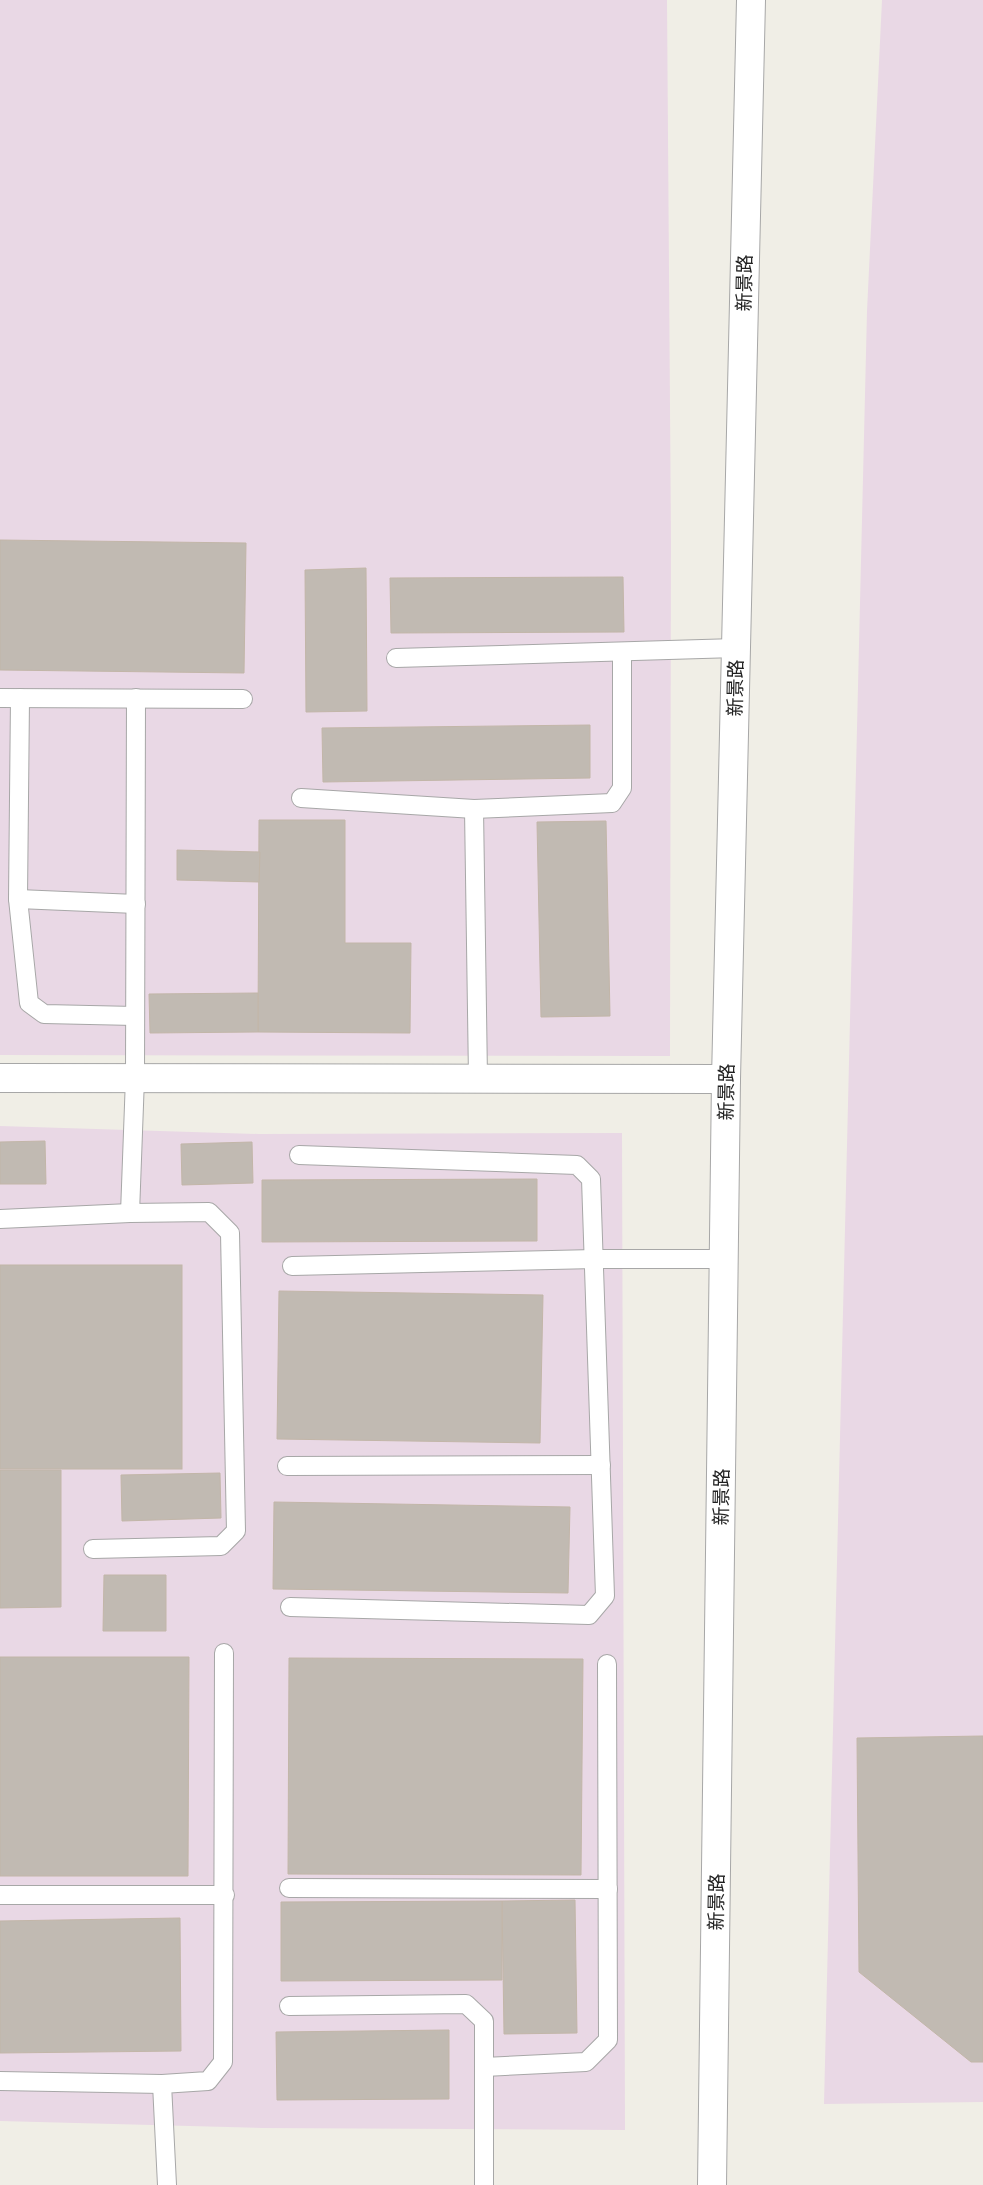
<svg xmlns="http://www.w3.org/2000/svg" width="983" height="2185" font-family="'Alegreya Sans','Noto Sans SC',sans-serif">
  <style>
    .industrial { fill: #e9d8e5 }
    .building { fill: #c1bab2; stroke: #c2b6a8 }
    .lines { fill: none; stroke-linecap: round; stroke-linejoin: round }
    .service-casing { stroke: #a7a7a7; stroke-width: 20 }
    .minor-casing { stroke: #a7a7a7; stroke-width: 30 }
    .tertiary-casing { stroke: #a7a7a7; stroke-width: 30 }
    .service { stroke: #fff; stroke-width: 18 }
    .minor { stroke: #fff; stroke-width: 28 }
    .tertiary { stroke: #fff; stroke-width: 28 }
    .labels { text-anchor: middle; stroke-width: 4; stroke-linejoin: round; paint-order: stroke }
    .street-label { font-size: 19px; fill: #202020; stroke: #fff }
  </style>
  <rect width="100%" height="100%" fill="#f0eee6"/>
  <!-- industrial -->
  <g class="industrial">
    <path d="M0 0H667L671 541 670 1056 0 1055Z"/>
    <path d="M882 0H983V2102L824 2104 867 311Z"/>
    <path d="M0 1126 259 1134 622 1133 625 2130 263 2128 0 2121Z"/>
  </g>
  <!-- building -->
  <g class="building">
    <path d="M0 540 246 543 244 673 0 670Z"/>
    <path d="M366 568 367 711 306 712 305 570Z"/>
    <path d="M623 577 624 632 391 633 390 578Z"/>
    <path d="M590 725V778L323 782 322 728Z"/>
    <path d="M259 820H345V943H411L410 1033 258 1032Z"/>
    <path d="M606 821 610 1016 541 1017 537 822Z"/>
    <path d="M177 850 260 852 259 882 177 880Z"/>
    <path d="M258 993V1032L150 1033 149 994Z"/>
    <path d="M45 1141 46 1184H0V1142Z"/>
    <path d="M252 1142 253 1183 182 1185 181 1144Z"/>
    <path d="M537 1179V1241L262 1242V1180Z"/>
    <rect x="0" y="1265" width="182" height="204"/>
    <path d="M279 1291 543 1295 540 1443 277 1439Z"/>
    <path d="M0 1470H61V1607L0 1608Z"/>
    <path d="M220 1473 221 1518 122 1521 121 1475Z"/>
    <path d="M274 1502 570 1507 568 1593 273 1589Z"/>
    <path d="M104 1575H166V1631H103Z"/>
    <path d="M0 1657H189L188 1876H0Z"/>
    <path d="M289 1658 583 1659 581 1875 288 1874Z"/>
    <path d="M983 1736V2062H971L859 1972 857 1738Z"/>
    <path d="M575 1900 577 2033 504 2034 502 1901Z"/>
    <path d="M502 1901V1980L281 1981V1902Z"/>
    <path d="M180 1918 181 2051 0 2053V1921Z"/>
    <path d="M449 2030V2099L277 2100 276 2032Z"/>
  </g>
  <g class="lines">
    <!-- service casing -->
    <g class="service-casing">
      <g id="service">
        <path d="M396 658 736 648"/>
        <path d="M0 698 243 699"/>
        <path d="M20 698 18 899 29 1003 44 1014 135 1016"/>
        <path d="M301 798 474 809 612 803 622 788V652"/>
        <path d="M474 809 478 1078"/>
        <path d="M18 899 136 904"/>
        <path d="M0 1219 130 1213"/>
        <path d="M292 1266 595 1259H724"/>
        <path d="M287 1466 601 1465"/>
        <path d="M93 1549 221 1546 236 1531 230 1233 209 1212 130 1213 135 1078 136 698"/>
        <path d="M290 1607 589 1615 605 1596 591 1179 577 1165 299 1155"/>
        <path d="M289 1888 608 1889"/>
        <path d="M0 1895H225"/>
        <path d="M289 2006 466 2004 484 2021V2185"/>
        <path d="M484 2067 586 2062 608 2040 607 1664"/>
        <path d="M0 2081 162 2084"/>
        <path d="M167 2185 162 2084 208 2081 223 2062 224 1653"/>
      </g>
    </g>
    <!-- minor casing -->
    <g class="minor-casing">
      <path id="minor" d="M0 1078 726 1079"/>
    </g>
    <!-- tertiary casing -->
    <g class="tertiary-casing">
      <path id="tertiary" d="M712 2185 726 1079 751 0"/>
    </g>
    <!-- service -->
    <use href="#service" class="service"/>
    <!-- minor -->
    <use href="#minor" class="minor"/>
    <!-- tertiary -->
    <use href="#tertiary" class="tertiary"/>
  </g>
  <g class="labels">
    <!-- street labels -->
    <g class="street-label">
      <text transform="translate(744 283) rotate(-89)" y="7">新景路</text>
      <text transform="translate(735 688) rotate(-89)" y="7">新景路</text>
      <text transform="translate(726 1092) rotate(-89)" y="7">新景路</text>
      <text transform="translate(721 1497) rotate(-89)" y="7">新景路</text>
      <text transform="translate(716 1902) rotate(-89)" y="7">新景路</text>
    </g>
  </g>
</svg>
